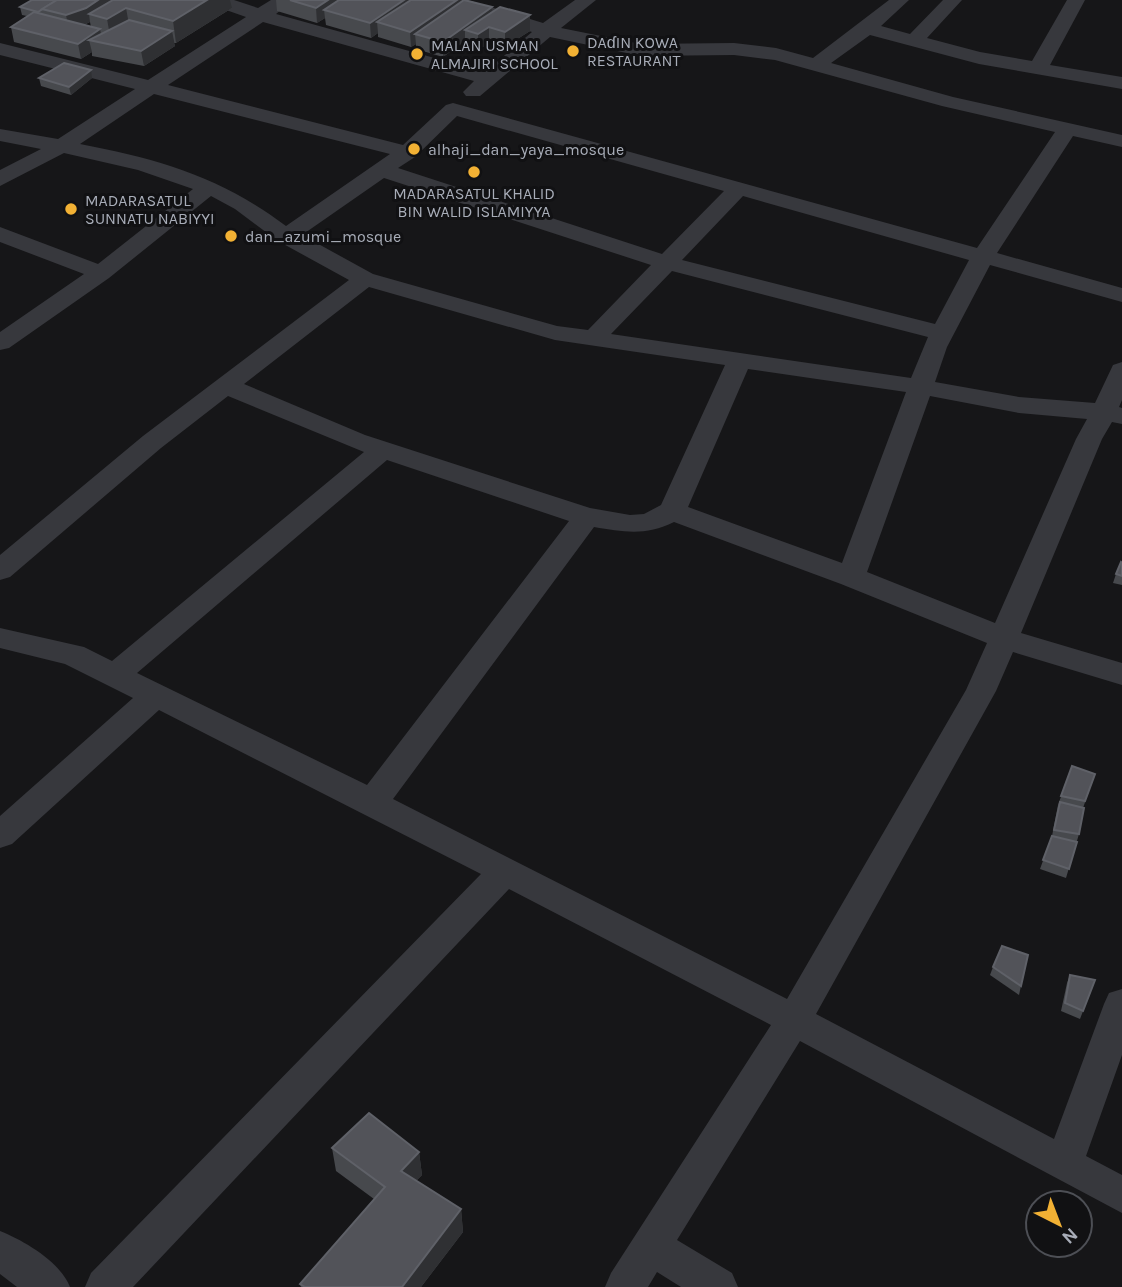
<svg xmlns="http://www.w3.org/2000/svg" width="1122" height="1287" font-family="Karla,sans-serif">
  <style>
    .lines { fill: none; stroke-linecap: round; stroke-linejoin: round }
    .street { fill: #37383d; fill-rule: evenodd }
    .wall { fill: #47494d; fill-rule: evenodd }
    .shaded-wall { fill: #2f3033 }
    .building { fill: #525359; stroke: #5f6168; stroke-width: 2 }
    .poi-dot { fill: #f2b134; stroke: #111113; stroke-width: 2.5 }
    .labels { text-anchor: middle; stroke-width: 6; stroke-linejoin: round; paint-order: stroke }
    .far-poi-label { font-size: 16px; fill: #a8adb8; stroke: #111113; text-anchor: start }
  </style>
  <rect width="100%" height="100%" fill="#161618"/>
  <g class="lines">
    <!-- street -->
    <g class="street">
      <path d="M207 0H234L258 8 271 0H293L276 14 485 72 532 32 442 4 440 0H468L543 23 575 0H596L561 28 641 44 734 43 776 48 813 58 889 0H909L881 26 910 34 943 0H962L927 38 980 52 1032 61 1067 0H1085L1050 65 1122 77V89L979 64 870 35 831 63 953 97 1122 135V147L1073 136 997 253 1122 288V302L990 265 947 347 935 382 1019 397 1095 403 1113 365 1122 362V400L1119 407 1122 408V424L1112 422 1102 439 1021 633 1122 663V685L1013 652 996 691 816 1014 1054 1139 1104 1004 1109 993 1122 989V1055L1086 1156 1122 1175V1213L800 1041 677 1240 732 1273 738 1287H681L657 1272 648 1287H605L611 1273 771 1025 509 889 133 1287H85L91 1273 481 874 159 710 12 844 0 848V816L133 698 65 664 0 648V628L84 647 112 661 364 452 228 396 161 448 10 577 0 580V555L143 436 349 280 278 241 235 209 211 196 109 278 9 348 0 350V332L84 274 0 242V227L98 264 193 189 138 170 64 153 0 186V170L41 149 0 141V129L58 139 135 89 0 55V43L148 80 246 17 209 4ZM263 22 474 81 463 92 466 96H480L550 37 641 56 734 55 775 60 942 106 1055 132 977 248 453 103 446 105 403 145 168 85ZM154 94 390 154 286 226C221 177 159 159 80 144ZM457 116 724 191 662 254 398 168 415 157ZM384 178 651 265 588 330 557 326 373 274 302 235ZM743 196 969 260 935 324 682 260ZM672 271 928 337 911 378 611 334ZM369 287 555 340 725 365 661 505 644 514 630 515 590 508 365 435 244 384ZM748 369 906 392 842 563 688 507ZM930 396 1019 413 1087 419 1076 439 995 623 867 572ZM387 460 569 521 367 785 137 673ZM674 522 841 584 987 643 966 690 787 999 393 799 594 527C624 532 646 536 674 522Z"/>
      <path d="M0 1231C25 1241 60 1262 70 1287H17L0 1274Z"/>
    </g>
  </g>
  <!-- wall -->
  <g class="wall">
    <path d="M276 0H463L492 7V12L530 31 505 47 489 43 478 50 465 46V41L443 57 416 49V44L411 47 378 37V33L371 38 326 25 325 18 317 23 277 11Z"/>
    <path d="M20 7 232 8 176 43H174L175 46 144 66 92 56V52L81 59 14 42 11 27 27 16 22 15ZM90 22 91 27 84 25Z"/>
    <path d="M39 78H92L71 95 41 86Z"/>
    <path d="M1122 563V585L1113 583 1116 574Z"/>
    <path d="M1072 766 1095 774 1083 808 1079 834 1066 878 1040 869 1052 836 1058 805Z"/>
    <path d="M993 967 1021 986 1019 995 990 975Z"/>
    <path d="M1070 975 1095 980 1080 1019 1061 1011 1067 983Z"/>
    <path d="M332 1148 419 1152 422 1175 416 1181 461 1209 463 1232 421 1287H301L300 1284 374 1199 336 1171Z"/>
  </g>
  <!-- shaded-wall -->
  <g class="shaded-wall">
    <path d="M98 0H119L89 14 90 22 69 31 66 15Z"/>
    <path d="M207 0H230L232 8 176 43 173 21Z"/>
    <path d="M328 0H354L324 10 325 18 317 23 316 8Z"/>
    <path d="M404 0H427L377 22 378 33 371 38 370 23Z"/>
    <path d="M457 0H463V12L415 34 416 44 411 47 410 32Z"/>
    <path d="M492 7V22L465 30V41L443 57V42Z"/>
    <path d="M126 8 130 30 111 41 107 19Z"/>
    <path d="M530 15V31L505 47V32Z"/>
    <path d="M489 27V43L478 50V34Z"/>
    <path d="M100 29 103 43 89 40 92 52 81 59 78 44Z"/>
    <path d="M172 31 175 46 144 66 141 51Z"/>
    <path d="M91 70 92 78 71 95 69 87Z"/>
    <path d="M419 1152 422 1175 404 1194 401 1171Z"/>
    <path d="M461 1209 463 1232 421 1287H402Z"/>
  </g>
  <!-- building -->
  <g class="building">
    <path d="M32 0H57L38 12 20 7Z"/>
    <path d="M57 0H98L86 8 66 15 42 9Z"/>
    <path d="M113 0H207L173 21 126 8 107 19 89 14Z"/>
    <path d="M290 0H328L316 8Z"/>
    <path d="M339 0H404L370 23 324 10Z"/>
    <path d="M411 0H457L410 32 377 22Z"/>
    <path d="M464 0 492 7 443 42 415 34Z"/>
    <path d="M500 7 530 15 505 32 489 27 478 34 465 30Z"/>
    <path d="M34 12 100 29 78 44 11 27Z"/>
    <path d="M129 20 172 31 141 51 89 40Z"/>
    <path d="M64 63 91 70 69 87 39 78Z"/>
    <path d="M1121 562 1122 563V576L1116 574Z"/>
    <path d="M1072 766 1095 774 1085 801 1061 796Z"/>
    <path d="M1060 802 1084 808 1079 834 1054 830Z"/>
    <path d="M1052 836 1077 842 1069 869 1043 860Z"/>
    <path d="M1002 946 1028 955 1021 986 993 967Z"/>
    <path d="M1070 975 1095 980 1083 1011 1065 1003Z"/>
    <path d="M369 1113 419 1152 401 1171 461 1209 402 1287H305L300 1284 385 1187 332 1148Z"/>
  </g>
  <!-- markers -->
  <g class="poi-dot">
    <circle cx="573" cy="51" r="7"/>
    <circle cx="417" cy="54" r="7"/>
    <circle cx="414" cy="149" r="7"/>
    <circle cx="474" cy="172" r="7"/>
    <circle cx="71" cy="209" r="7"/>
    <circle cx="231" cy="236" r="7"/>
  </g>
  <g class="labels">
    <!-- far-poi labels -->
    <g class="far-poi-label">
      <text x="587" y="48">DAɗIN KOWA<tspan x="587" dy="18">RESTAURANT</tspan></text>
      <text x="431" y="51">MALAN USMAN<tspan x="431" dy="18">ALMAJIRI SCHOOL</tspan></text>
      <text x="428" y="155">alhaji_dan_yaya_mosque</text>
      <text x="474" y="199" text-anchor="middle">MADARASATUL KHALID<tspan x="474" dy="18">BIN WALID ISLAMIYYA</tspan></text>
      <text x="85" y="206">MADARASATUL<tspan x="85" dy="18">SUNNATU NABIYYI</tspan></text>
      <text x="245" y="242">dan_azumi_mosque</text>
    </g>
  </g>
  <!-- north arrow -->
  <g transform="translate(1059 1224) rotate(138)"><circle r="33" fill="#111113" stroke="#4d4f55" stroke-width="2"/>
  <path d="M0-5L12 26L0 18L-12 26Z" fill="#f2b134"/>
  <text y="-10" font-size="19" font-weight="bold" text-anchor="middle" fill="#a8adb8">N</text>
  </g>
</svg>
